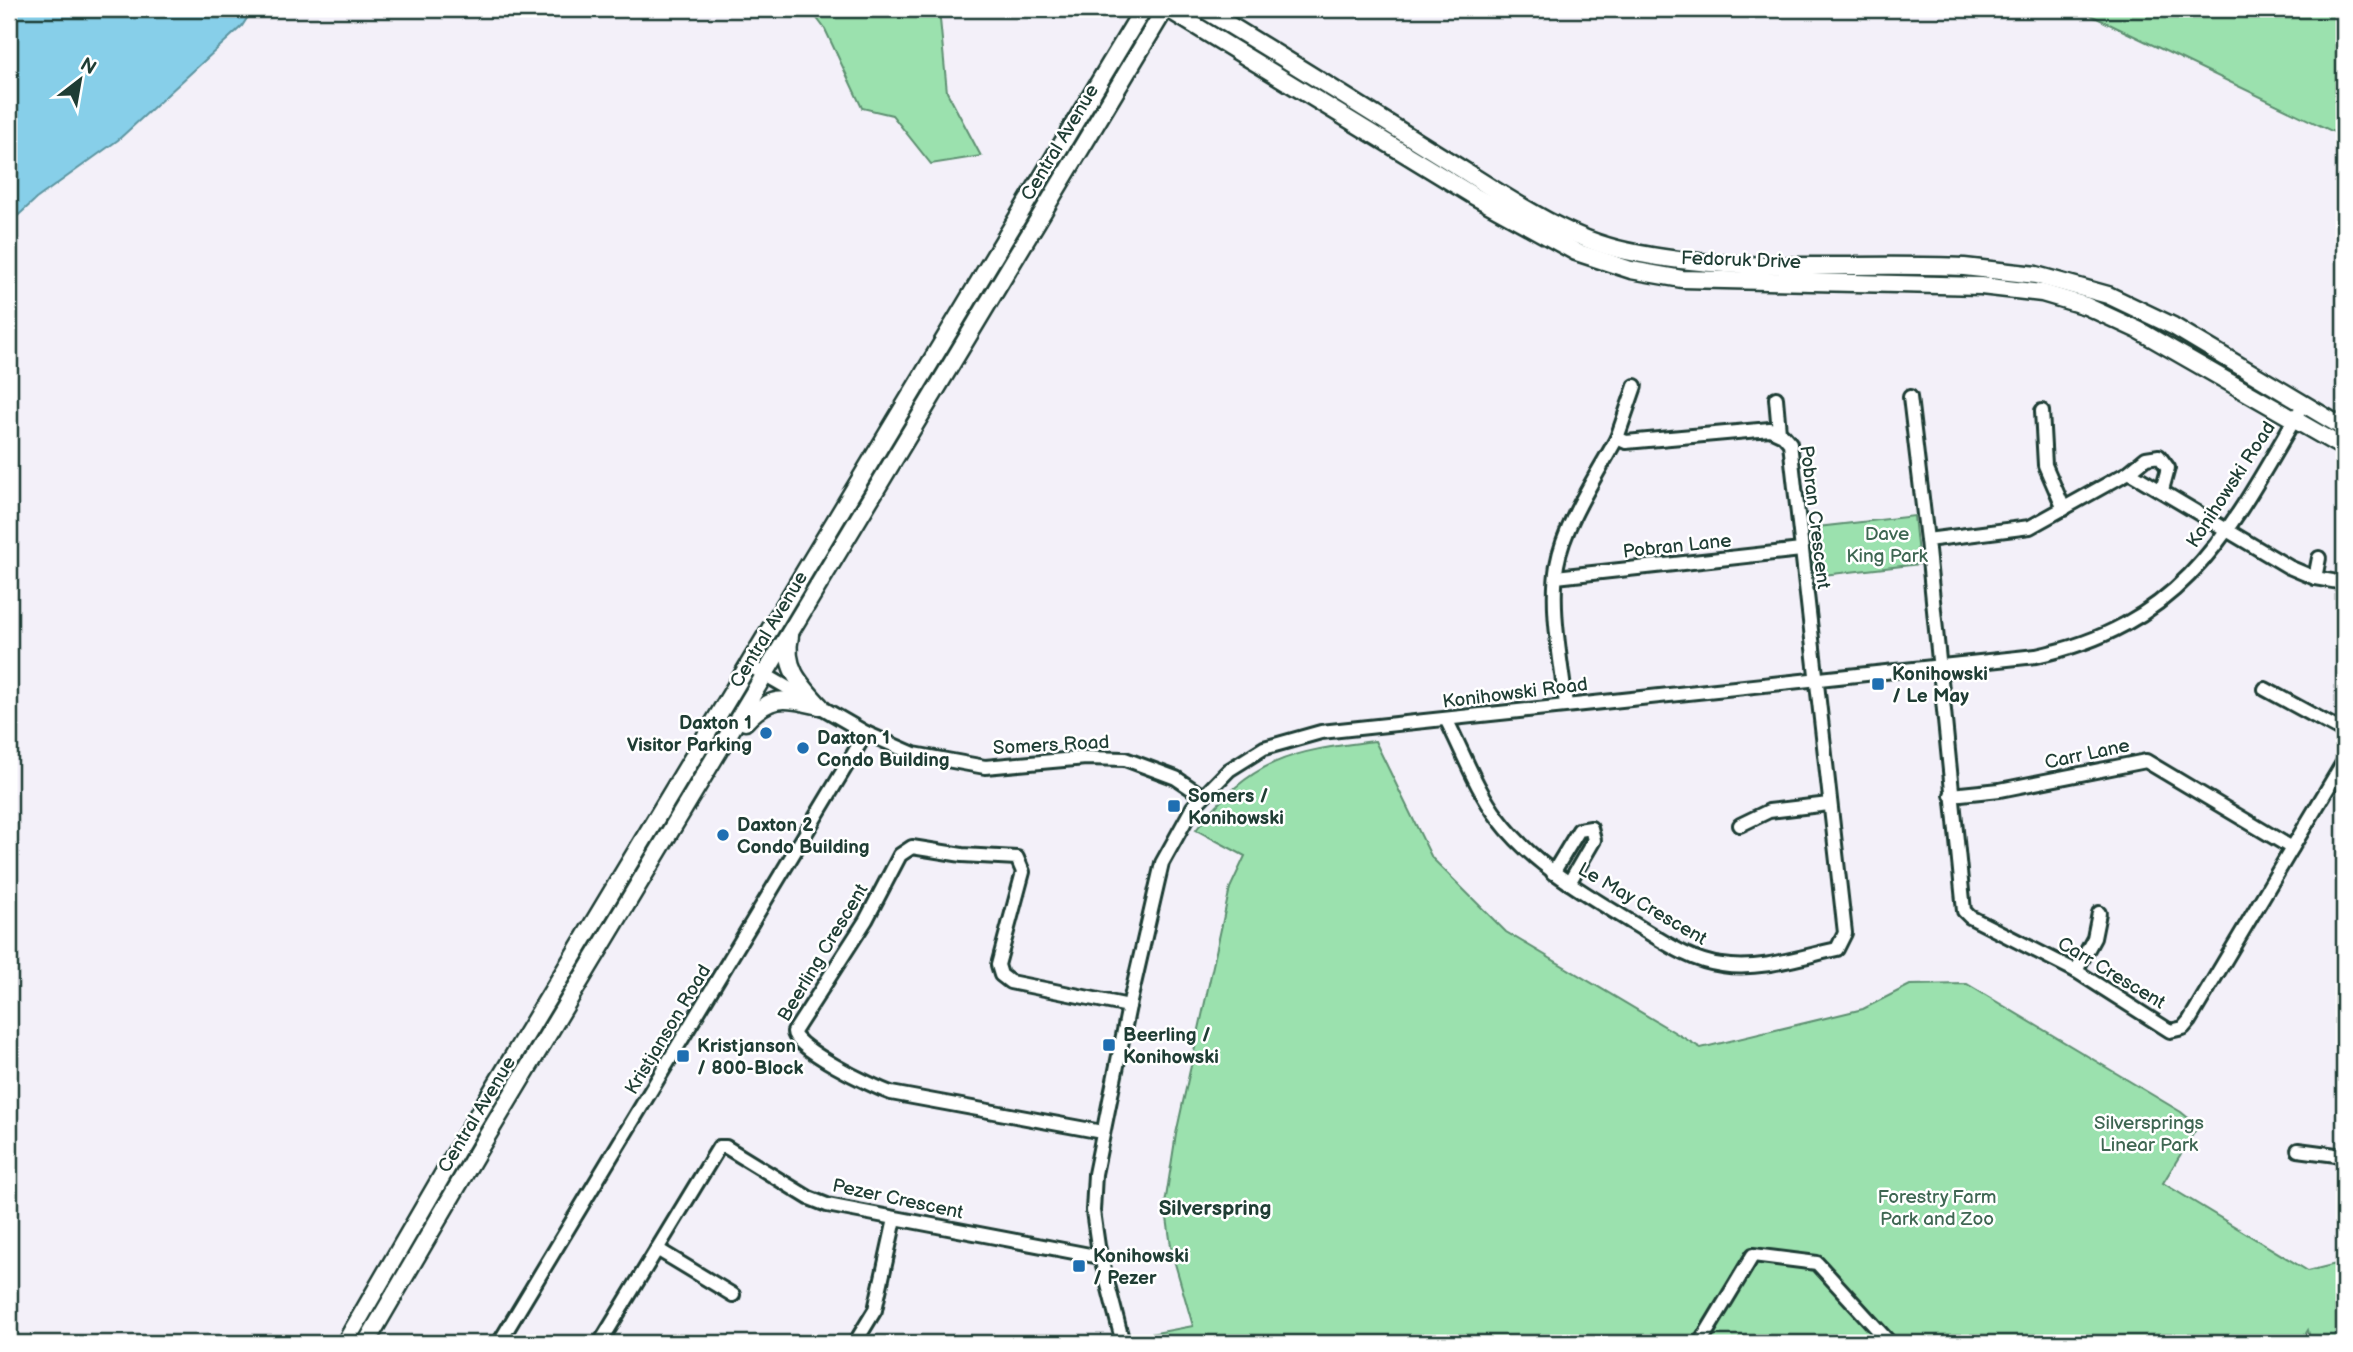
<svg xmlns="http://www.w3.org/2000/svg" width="2353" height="1352" font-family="'Balsamiq Sans',sans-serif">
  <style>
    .green { fill: #9be1ae; stroke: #5d8f71; stroke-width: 2 }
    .water { fill: #87cfe9; stroke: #5d95a1; stroke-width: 2 }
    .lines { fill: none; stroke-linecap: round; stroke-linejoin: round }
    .minor-casing { stroke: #1f3d34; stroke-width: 18 }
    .major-casing { stroke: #1f3d34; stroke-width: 21 }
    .minor { stroke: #fff; stroke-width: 12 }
    .major { stroke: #fff; stroke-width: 16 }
    .poi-dot { fill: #1f6fb2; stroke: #fff; stroke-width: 2.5 }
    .labels { text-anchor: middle; stroke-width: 5; stroke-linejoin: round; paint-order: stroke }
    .street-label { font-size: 19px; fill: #1f3d34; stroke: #fff }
    .park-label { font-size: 19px; fill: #3e6652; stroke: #fff }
    .poi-label { font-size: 19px; font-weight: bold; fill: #1f3d34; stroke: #fff; text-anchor: start }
    .neighbourhood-label { font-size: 21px; font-weight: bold; fill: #1f3d34; stroke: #fff }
  </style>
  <rect width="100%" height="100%" fill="#f3f0f9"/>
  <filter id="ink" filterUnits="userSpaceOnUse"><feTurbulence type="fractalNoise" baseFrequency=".0143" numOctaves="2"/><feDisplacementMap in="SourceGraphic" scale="14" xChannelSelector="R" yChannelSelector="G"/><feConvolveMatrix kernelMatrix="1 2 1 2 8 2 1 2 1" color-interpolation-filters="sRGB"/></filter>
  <g filter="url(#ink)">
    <!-- green -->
    <g class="green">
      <path d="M810 9H939L947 92 981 156 931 164 892 115 862 108 825 29Z"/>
      <path d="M2078 9H2344V137Z"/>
      <path d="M1914 516 1919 564 1815 576 1809 528Z"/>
      <path d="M1375 741 1432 858 1506 932 1701 1048 1863 1009 1910 985 1967 984 2181 1112 2198 1126 2163 1183 2308 1271 2344 1262V1343H2311L2308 1330 2300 1343H1136L1134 1337 1193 1326 1172 1253 1165 1204 1176 1134 1230 888 1245 856 1196 830C1251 759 1290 751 1375 741Z"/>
    </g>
    <!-- water -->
    <path class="water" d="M9 9H253L242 26 118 140 36 199 9 224Z"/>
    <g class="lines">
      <!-- minor casing -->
      <g class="minor-casing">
        <g id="minor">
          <path d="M1910 397 1927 540"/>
          <path d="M1776 398 1779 432"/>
          <path d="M2042 411 2045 465 2064 509"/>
          <path d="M1617 438 1635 386"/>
          <path d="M2129 472 2146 458 2159 456 2168 468 2162 490"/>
          <path d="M1556 577 1801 550"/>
          <path d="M2315 578 2319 558"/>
          <path d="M2344 583 2315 578 2289 567 2129 472 2030 527 1927 540 1964 911 1970 917 2076 971 2170 1031 2183 1028 2189 1021 2344 761"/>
          <path d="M750 666 866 733 914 754 985 767 1086 758 1125 759 1176 778 1201 795"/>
          <path d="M2265 689 2344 732"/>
          <path d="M1446 719C1463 752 1476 789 1498 818 1533 865 1583 892 1631 922 1660 939 1688 961 1722 965 1760 971 1800 957 1837 949L1845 933 1790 443 1783 435 1770 429 1626 442 1617 438C1597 475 1564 524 1557 565 1550 610 1561 660 1566 705"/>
          <path d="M1951 795 2000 790 2146 761 2292 848"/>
          <path d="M1740 825 1769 811 1829 804"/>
          <path d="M1553 873 1579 830 1591 828 1594 840 1569 883"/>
          <path d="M2076 971 2094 938 2099 913"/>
          <path d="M1102 1132 891 1093C873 1087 794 1048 794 1032L866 920 900 855 912 847 962 855 1017 858 1023 872 998 965 1001 975 1010 982 1129 1006"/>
          <path d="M2298 1150 2344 1156"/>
          <path d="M657 1249 733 1295"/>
          <path d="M499 1343 866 733"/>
          <path d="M600 1343 719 1147H726L809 1198 827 1205 1100 1257"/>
          <path d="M855 1343 875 1310 895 1219"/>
          <path d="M1123 1343 1098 1246 1093 1211 1095 1174 1129 1006 1162 863 1193 807 1229 770 1264 748 1321 732 2036 656C2183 625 2228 534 2298 413"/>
          <path d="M1700 1343 1753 1255 1817 1263 1890 1343"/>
        </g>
      </g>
      <!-- major casing -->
      <g class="major-casing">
        <g id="major">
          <path d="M1168 9 1474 196 1576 252 1631 270 1682 279 1981 286 2042 293 2086 306 2138 330 2344 448"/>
          <path d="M1203 9C1285 58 1365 109 1447 160 1502 194 1561 237 1626 251 1734 275 1854 262 1964 267L2036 275 2108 295 2173 326 2344 428"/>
          <path d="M790 636C783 667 800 684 820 706"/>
          <path d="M745 722C771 694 784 698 820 706"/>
          <path d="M345 1343 465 1136 1143 9"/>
          <path d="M366 1343 481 1146 1165 9"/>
        </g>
      </g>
      <!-- minor -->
      <use href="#minor" class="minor"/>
      <!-- major -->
      <use href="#major" class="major"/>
    </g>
  </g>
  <!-- markers -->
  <g class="poi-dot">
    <rect x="1871" y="677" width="14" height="14" rx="3.5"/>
    <circle cx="766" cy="733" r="7"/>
    <circle cx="803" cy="748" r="7"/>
    <rect x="1167" y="799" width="14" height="14" rx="3.5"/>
    <circle cx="723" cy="835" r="7"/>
    <rect x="1102" y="1038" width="14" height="14" rx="3.5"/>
    <rect x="676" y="1049" width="14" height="14" rx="3.5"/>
    <rect x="1072" y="1259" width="14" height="14" rx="3.5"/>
  </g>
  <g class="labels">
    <!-- street labels -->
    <g class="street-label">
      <text transform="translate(1059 142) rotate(-59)" y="7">Central Avenue</text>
      <text transform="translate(1741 259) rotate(2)" y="7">Fedoruk Drive</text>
      <text transform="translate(2230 484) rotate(-57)" y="7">Konihowski Road</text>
      <text transform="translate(1816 517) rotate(83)" y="7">Pobran Crescent</text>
      <text transform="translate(1677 545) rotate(-6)" y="7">Pobran Lane</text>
      <text transform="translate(768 629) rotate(-59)" y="7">Central Avenue</text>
      <text transform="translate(1515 692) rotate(-7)" y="7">Konihowski Road</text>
      <text transform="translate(1051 744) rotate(-3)" y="7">Somers Road</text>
      <text transform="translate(2087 753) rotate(-12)" y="7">Carr Lane</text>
      <text transform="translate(1643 903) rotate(30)" y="7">Le May Crescent</text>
      <text transform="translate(822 952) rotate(-59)" y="7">Beerling Crescent</text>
      <text transform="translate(2112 972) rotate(31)" y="7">Carr Crescent</text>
      <text transform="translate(667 1029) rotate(-59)" y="7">Kristjanson Road</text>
      <text transform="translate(476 1114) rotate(-59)" y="7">Central Avenue</text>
      <text transform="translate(898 1198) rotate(12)" y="7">Pezer Crescent</text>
    </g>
    <!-- park labels -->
    <g class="park-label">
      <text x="1887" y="540">Dave<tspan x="1887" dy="22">King Park</tspan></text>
      <text x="2149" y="1129">Silversprings<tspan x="2149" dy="22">Linear Park</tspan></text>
      <text x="1937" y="1203">Forestry Farm<tspan x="1937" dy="22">Park and Zoo</tspan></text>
    </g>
    <!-- poi labels -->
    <g class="poi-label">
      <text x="1892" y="680">Konihowski<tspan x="1892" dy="22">/ Le May</tspan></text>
      <text x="752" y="729" text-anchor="end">Daxton 1<tspan x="752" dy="22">Visitor Parking</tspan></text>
      <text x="817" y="744">Daxton 1<tspan x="817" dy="22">Condo Building</tspan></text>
      <text x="1188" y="802">Somers /<tspan x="1188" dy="22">Konihowski</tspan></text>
      <text x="737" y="831">Daxton 2<tspan x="737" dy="22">Condo Building</tspan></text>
      <text x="1123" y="1041">Beerling /<tspan x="1123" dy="22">Konihowski</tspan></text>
      <text x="697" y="1052">Kristjanson<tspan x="697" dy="22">/ 800-Block</tspan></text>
      <text x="1093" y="1262">Konihowski<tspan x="1093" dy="22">/ Pezer</tspan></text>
    </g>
    <!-- neighbourhood labels -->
    <g class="neighbourhood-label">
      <text x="1215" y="1215">Silverspring</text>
    </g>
  </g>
  <!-- margin -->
  <rect width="2353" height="1352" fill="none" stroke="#fff" stroke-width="35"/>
  <rect x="18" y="18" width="2318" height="1317" fill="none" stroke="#1f3d34" stroke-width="2.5" filter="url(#ink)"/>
  <!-- north arrow -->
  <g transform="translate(80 80) rotate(31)" stroke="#ffffff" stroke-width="5" paint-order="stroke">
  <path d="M0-5L12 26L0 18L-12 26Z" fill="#1f3d34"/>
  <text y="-10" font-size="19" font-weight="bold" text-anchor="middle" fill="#1f3d34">N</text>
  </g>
</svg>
